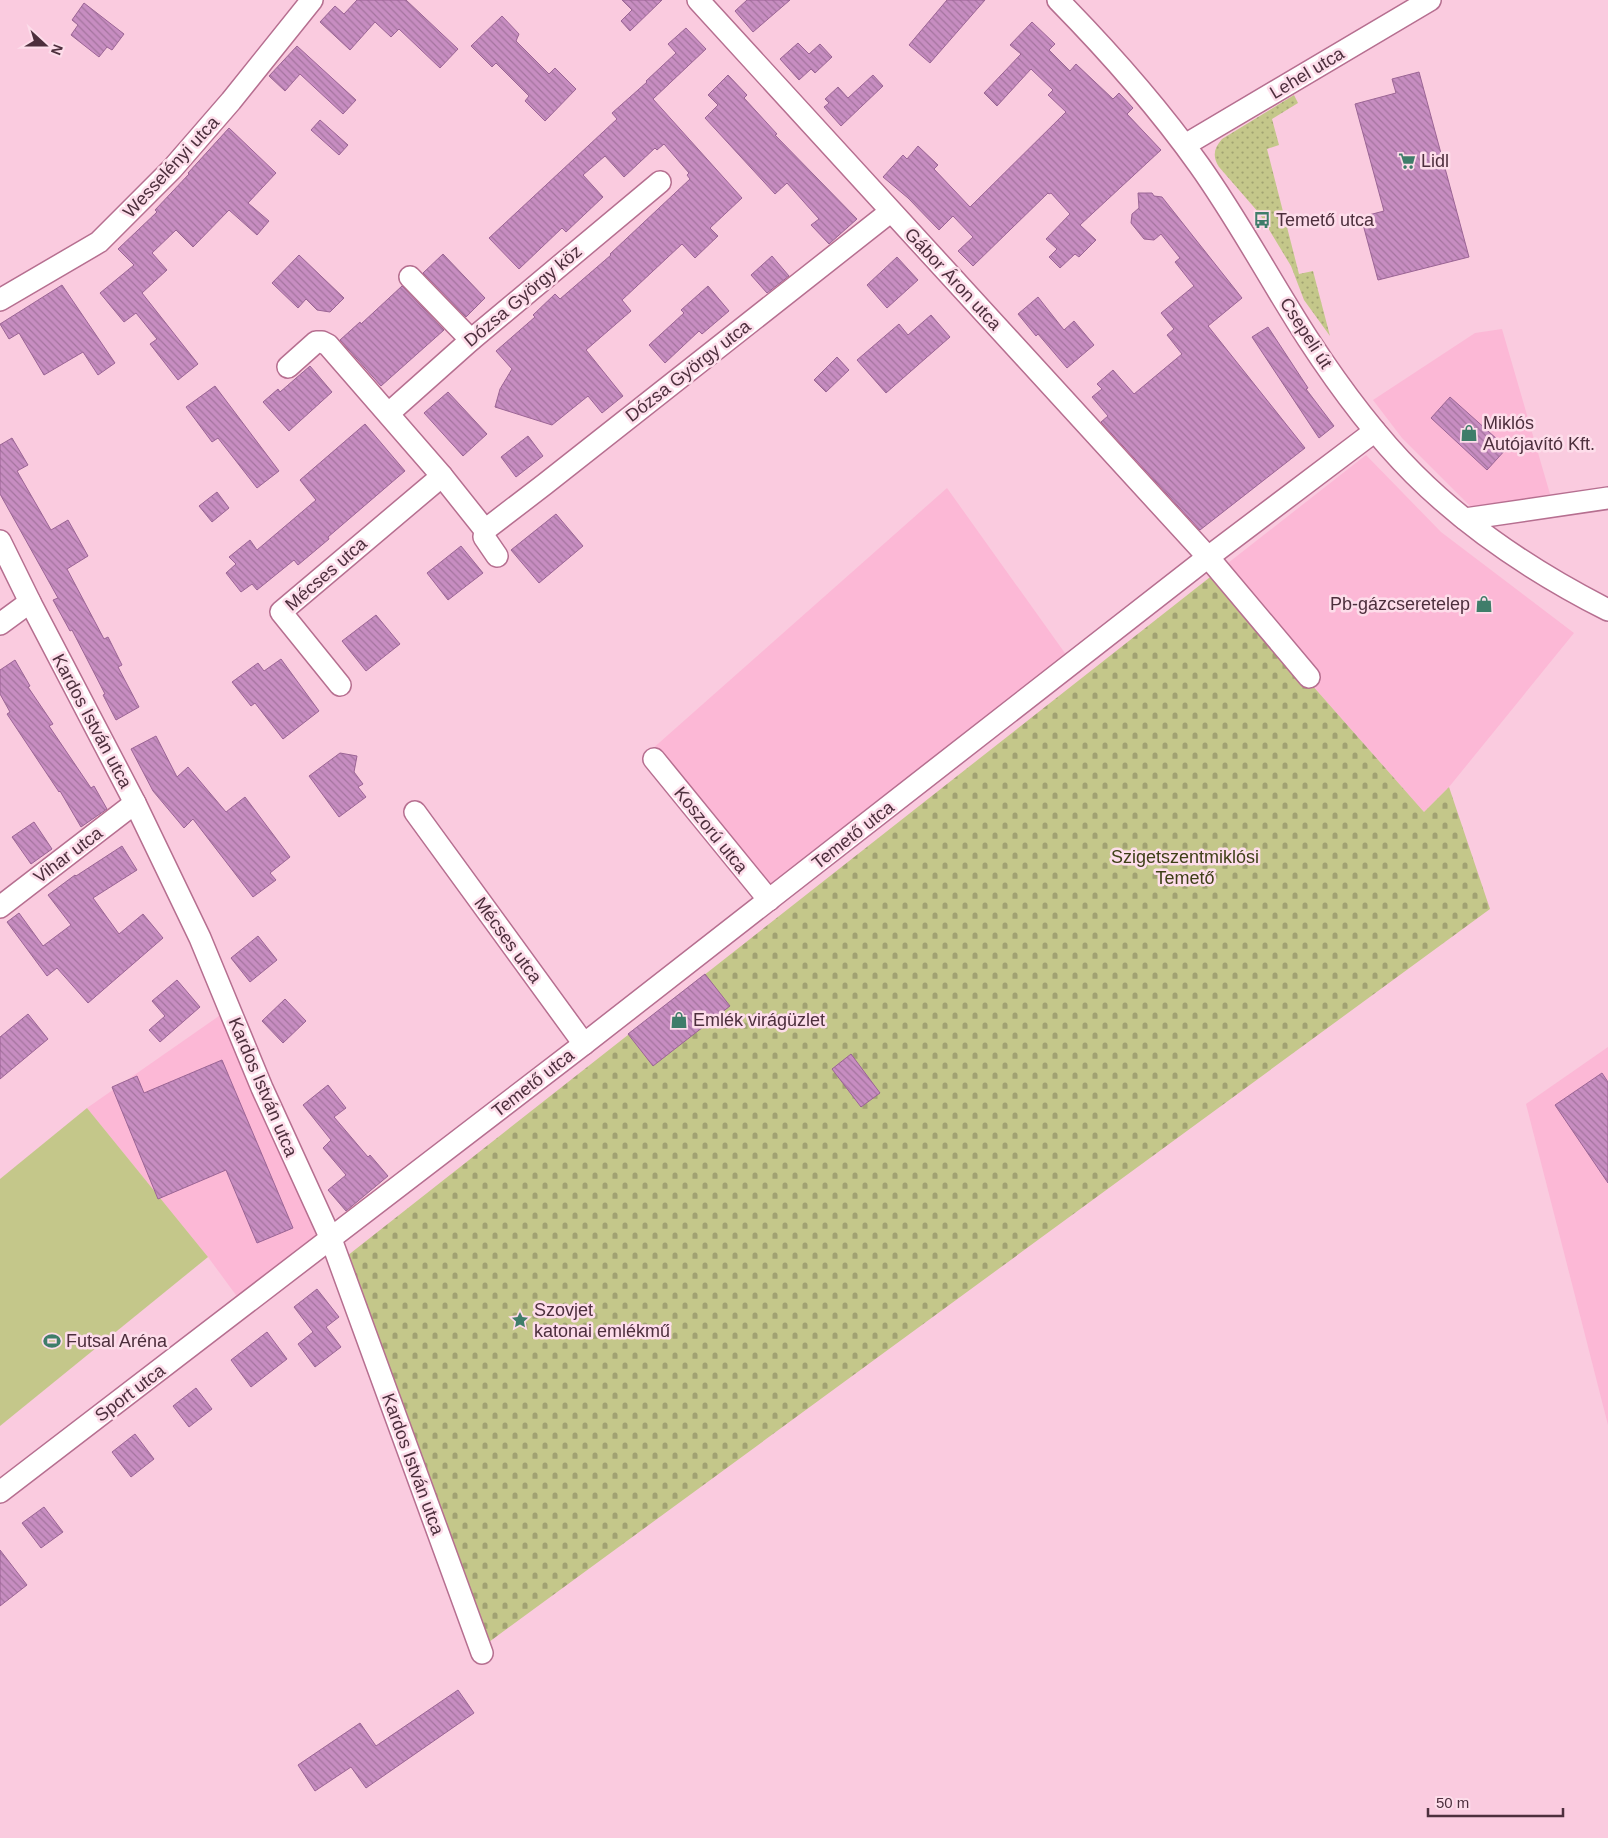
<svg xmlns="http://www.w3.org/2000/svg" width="1608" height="1838" font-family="Helvetica,sans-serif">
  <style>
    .built { fill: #fcb8d6 }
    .green { fill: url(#green-dots) }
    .cemetery { fill: url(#cemetery-stones) }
    .pitch { fill: #c4c78a }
    .building { fill: url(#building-back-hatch); stroke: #9b6495 }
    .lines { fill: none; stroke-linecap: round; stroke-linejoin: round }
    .minor-casing { stroke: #b66f90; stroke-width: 24 }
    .minor { stroke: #fff; stroke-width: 21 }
    .labels { text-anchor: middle; stroke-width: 5; stroke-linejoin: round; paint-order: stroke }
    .street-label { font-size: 18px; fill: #4d2f3d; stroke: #fdddea }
    .poi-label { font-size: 18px; fill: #4d2f3d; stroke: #fdddea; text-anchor: start }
    .park-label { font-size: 18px; fill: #3e3f16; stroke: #fdddea }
  </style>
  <defs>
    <pattern id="green-dots" width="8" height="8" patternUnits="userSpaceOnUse" patternTransform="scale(1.25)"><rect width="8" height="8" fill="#c4c78a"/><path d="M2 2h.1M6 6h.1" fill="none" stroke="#a1a272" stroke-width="1.8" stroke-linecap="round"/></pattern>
    <pattern id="cemetery-stones" width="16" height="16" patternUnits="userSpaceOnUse" patternTransform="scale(1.25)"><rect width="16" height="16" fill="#c4c78a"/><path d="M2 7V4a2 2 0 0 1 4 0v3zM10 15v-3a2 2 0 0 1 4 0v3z" fill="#a1a272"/></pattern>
    <pattern id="building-back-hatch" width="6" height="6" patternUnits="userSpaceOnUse" patternTransform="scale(1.25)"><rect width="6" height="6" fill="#c78dc1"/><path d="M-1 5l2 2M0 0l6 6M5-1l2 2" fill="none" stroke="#a4749e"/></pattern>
  </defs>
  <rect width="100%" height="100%" fill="#facbdf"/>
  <!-- built -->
  <g class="built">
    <path d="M1502 329 1550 494 1473 509 1402 438 1373 400 1475 333Z"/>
    <path d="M1366 455 1441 532 1574 633 1449 787 1424 812 1214 574Z"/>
    <path d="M947 488 1072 663 772 897 651 750Z"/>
    <path d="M229 1009 331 1239 244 1306 208 1257 87 1108Z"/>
    <path d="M1608 1047V1425L1526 1104Z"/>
  </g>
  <!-- green -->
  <path class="green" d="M1294 95 1298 103 1272 119 1279 145 1267 149 1299 274 1313 271 1330 336 1304 300 1291 266 1259 213 1219 167C1212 156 1214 148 1222 139Z"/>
  <!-- cemetery -->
  <path class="cemetery" d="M1214 574 1424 812 1449 787 1490 909 489 1642 347 1256Z"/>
  <!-- pitch -->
  <path class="pitch" d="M87 1108 208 1257 0 1426V1179Z"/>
  <!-- building -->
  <g class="building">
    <path d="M357 0H406L458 49 440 68 399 29 391 37 375 22 350 50 320 22 335 6 344 14Z"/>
    <path d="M622 0H662L630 31 621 21 632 10Z"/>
    <path d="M747 0H790L753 32 735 11Z"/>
    <path d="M947 0H985L930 63 909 45Z"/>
    <path d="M84 3 124 34 112 50 107 47 99 57 71 35 78 25 72 20Z"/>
    <path d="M502 16 519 34 516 41 549 74 555 68 576 89 545 121 525 101 529 96 496 63 492 67 471 46Z"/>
    <path d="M1032 22 1055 44 1049 50 1070 71 1076 64 1113 99 1119 93 1133 108 1127 114 1161 150 1080 225 1096 240 1079 257 1075 254 1060 268 1049 257 1057 249 1046 239 1070 214 1051 193 1049 194 1048 193 973 266 958 251 973 237 953 216 939 230 908 198 883 177 903 155 907 159 918 146 938 165 934 169 970 207 1066 112 1048 95 1053 90 1031 69 997 106 984 93 1021 54 1010 45Z"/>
    <path d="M686 28 706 49 653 99 742 198 710 228 718 236 695 258 682 244 622 300 631 311 586 350 623 396 602 413 588 396 552 425 495 407 500 389 512 369 496 351 535 317 533 315 555 294 560 299 611 255 610 254 690 179 687 175 689 173 664 144 657 150 655 148 624 177 605 156 583 175 603 197 566 232 562 228 519 269 489 238 617 119 612 113 647 82 646 81 676 53 668 44Z"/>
    <path d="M798 43 809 54 820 44 832 57 815 73 811 69 799 80 780 59Z"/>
    <path d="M297 46 356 100 343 114 300 74 285 91 269 76Z"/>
    <path d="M1419 72 1469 257 1378 280 1361 217 1384 211 1355 104 1396 93 1392 79Z"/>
    <path d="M728 75 747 95 744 98 777 134 775 135 857 219 829 244 811 225 819 219 787 183 775 194 705 118 718 105 708 95Z"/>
    <path d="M873 75 883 86 841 126 824 107 829 103 825 99 838 87 848 98Z"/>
    <path d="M320 120 348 145 339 155 311 130Z"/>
    <path d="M229 128 276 173 248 203 269 221 257 235 229 210 193 247 176 230 152 253 167 270 142 293 198 364 178 380 150 344 157 339 136 313 124 322 100 293 134 265 118 249 157 212 155 210 189 174 188 173Z"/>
    <path d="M1138 193H1152L1154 196 1162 197 1242 298 1208 326 1305 448 1200 530 1101 422 1108 416 1092 397 1102 389 1097 384 1113 370 1134 394 1182 354 1167 335 1174 329 1161 313 1194 286 1175 262 1180 258 1161 234 1154 240 1144 239 1131 223 1132 214 1139 208Z"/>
    <path d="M443 254 485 298 466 317 423 273Z"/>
    <path d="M299 255 344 298 330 312 317 310 306 299 298 308 272 283Z"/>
    <path d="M772 256 789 276 767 293 751 275Z"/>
    <path d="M897 257 918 280 887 308 867 285Z"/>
    <path d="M62 285 115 363 98 375 83 352 44 375 19 333 9 339 0 324Z"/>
    <path d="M402 286 444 330 381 386 340 340 360 322 361 324Z"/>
    <path d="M708 286 729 311 702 334 699 331 665 363 649 345 684 313 681 310Z"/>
    <path d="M1038 297 1064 330 1074 321 1094 345 1067 368 1038 334 1036 336 1018 314Z"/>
    <path d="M931 315 950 337 886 393 857 360 899 324 908 335Z"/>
    <path d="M1268 327 1308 388 1306 389 1334 426 1319 438 1252 337Z"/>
    <path d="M837 357 849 370 826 392 814 380Z"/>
    <path d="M310 366 332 392 289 431 263 402 278 389 280 392Z"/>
    <path d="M215 386 279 471 257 488 218 438 212 442 186 407Z"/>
    <path d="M448 392 487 434 463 456 424 413Z"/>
    <path d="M1450 397 1507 448 1487 470 1431 418Z"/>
    <path d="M365 424 405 471 328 537 329 539 298 565 294 560 257 590 252 584 241 592 226 573 236 564 229 557 250 540 257 550 316 500 300 480Z"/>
    <path d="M528 436 543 456 516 477 501 457Z"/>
    <path d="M12 438 28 465 17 471 51 530 68 520 88 556 67 569 104 639 108 637 122 665 118 667 139 707 116 720 103 695 105 694 72 630 70 631 53 600 58 598 0 494V445Z"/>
    <path d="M217 492 229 508 212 522 199 506Z"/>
    <path d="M556 514 583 546 539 583 511 550Z"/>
    <path d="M461 546 483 573 448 600 427 573Z"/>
    <path d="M376 615 400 644 366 671 342 641Z"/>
    <path d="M281 659 319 711 283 739 255 703 251 706 232 682 258 663 264 671Z"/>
    <path d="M15 660 30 686 28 687 53 724 49 726 91 788 94 786 107 809 81 827 60 791 59 792 7 714 10 712 0 694V670Z"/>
    <path d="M156 736 177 777 188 767 226 812 245 797 290 857 270 873 276 880 253 897 193 819 184 828 153 791 131 749Z"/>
    <path d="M340 753 357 756 354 772 363 784 358 787 366 797 339 817 309 776Z"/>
    <path d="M34 822 52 849 31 864 12 837Z"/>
    <path d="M122 846 137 870 93 898 119 934 143 914 163 938 88 1003 57 968 47 976 7 922 19 913 43 946 71 925 48 895 75 875 76 876Z"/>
    <path d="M258 936 277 960 250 982 231 958Z"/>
    <path d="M705 974 730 1006 653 1066 628 1034Z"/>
    <path d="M177 980 200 1007 160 1042 149 1030 165 1016 152 1001Z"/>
    <path d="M285 999 306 1021 283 1043 262 1021Z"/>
    <path d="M28 1014 48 1039 0 1079V1037Z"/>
    <path d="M851 1054 880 1093 861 1107 832 1069Z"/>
    <path d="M222 1060 293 1228 257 1243 226 1170 158 1199 112 1087 137 1076 144 1093Z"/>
    <path d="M1602 1073 1608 1082V1183L1555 1105Z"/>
    <path d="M328 1085 346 1108 334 1117 368 1157 370 1155 388 1176 346 1211 328 1190 346 1175 323 1148 331 1140 303 1105Z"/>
    <path d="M317 1289 339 1317 326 1327 341 1347 315 1367 298 1344 313 1332 294 1307Z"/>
    <path d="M267 1332 287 1359 251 1387 231 1360Z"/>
    <path d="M196 1388 212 1409 189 1427 173 1406Z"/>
    <path d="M135 1434 154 1459 131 1477 112 1452Z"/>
    <path d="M44 1507 63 1532 41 1548 22 1523Z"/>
    <path d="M0 1550 27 1585 0 1606Z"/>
    <path d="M458 1690 474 1713 366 1788 351 1767 315 1791 298 1765 360 1723 376 1746Z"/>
  </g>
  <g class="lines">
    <!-- minor casing -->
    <g class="minor-casing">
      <g id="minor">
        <path d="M698 0 1208 557 1309 677"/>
        <path d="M1058 0C1109 52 1157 106 1199 165 1239 221 1271 282 1308 339 1338 385 1375 435 1414 474 1470 530 1537 574 1608 610"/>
        <path d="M1185 145 1430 0"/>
        <path d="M410 277 471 340"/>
        <path d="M0 300 99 242 172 169 231 101 312 0"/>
        <path d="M288 367 316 342H322L328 345 442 476 485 530 484 537 497 556"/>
        <path d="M389 413 471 340 660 182"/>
        <path d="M1465 519 1608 498"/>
        <path d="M485 530 545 484 890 212"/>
        <path d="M0 541 30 602 135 803 200 938 262 1088 331 1239 482 1653"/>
        <path d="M0 624 30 602"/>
        <path d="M340 685 281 612 442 476"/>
        <path d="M654 759 769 900"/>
        <path d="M415 812 584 1044"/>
        <path d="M0 907 135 803"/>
        <path d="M0 1492 584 1044 1203 561 1375 431"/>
      </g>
    </g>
    <!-- minor -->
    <use href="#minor" class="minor"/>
  </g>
  <!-- icons -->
  <defs>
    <g id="supermarket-bare" transform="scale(1.35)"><path d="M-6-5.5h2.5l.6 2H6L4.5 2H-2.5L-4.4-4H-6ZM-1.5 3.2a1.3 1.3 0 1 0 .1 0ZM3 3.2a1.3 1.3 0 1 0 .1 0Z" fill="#3f7d6a" stroke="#fdddea" stroke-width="2.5" paint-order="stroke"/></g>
    <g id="bus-bare" transform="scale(1.35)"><path d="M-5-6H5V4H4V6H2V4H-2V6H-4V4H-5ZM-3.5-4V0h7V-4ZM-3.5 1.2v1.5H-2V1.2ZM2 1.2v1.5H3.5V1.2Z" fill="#3f7d6a" stroke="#fdddea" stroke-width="2.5" paint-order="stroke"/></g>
    <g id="shop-bare" transform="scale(1.35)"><path d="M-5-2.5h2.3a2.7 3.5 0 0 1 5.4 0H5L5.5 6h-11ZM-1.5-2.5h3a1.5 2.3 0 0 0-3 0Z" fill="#3f7d6a" stroke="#fdddea" stroke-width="2.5" paint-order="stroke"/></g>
    <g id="sight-bare" transform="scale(1.35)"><path d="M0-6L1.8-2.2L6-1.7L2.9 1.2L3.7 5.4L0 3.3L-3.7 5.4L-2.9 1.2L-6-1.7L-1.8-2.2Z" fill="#3f7d6a" stroke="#fdddea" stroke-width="2.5" paint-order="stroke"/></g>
    <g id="stadium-bare" transform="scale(1.35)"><path d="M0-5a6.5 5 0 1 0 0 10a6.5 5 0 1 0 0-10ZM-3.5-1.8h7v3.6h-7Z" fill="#3f7d6a" stroke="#fdddea" stroke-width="2.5" paint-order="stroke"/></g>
  </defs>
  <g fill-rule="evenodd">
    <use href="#supermarket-bare" x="1407" y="161"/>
    <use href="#bus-bare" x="1262" y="220"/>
    <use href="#shop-bare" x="1469" y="433"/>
    <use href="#shop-bare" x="1484" y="604"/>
    <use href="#shop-bare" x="679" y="1020"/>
    <use href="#sight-bare" x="520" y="1320"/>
    <use href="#stadium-bare" x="52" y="1341"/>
  </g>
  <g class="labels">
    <!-- street labels -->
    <g class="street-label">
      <text transform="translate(1307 73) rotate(-31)" y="6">Lehel utca</text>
      <text transform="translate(171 167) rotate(-47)" y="6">Wesselényi utca</text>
      <text transform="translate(953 279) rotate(47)" y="6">Gábor Áron utca</text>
      <text transform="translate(523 296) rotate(-40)" y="6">Dózsa György köz</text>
      <text transform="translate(1306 333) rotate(57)" y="6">Csepeli út</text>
      <text transform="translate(688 371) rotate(-38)" y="6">Dózsa György utca</text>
      <text transform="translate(326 574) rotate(-41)" y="6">Mécses utca</text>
      <text transform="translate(92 721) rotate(62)" y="6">Kardos István utca</text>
      <text transform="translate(711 830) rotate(51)" y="6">Koszorú utca</text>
      <text transform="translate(853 835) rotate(-38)" y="6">Temető utca</text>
      <text transform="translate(68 855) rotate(-37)" y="6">Vihar utca</text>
      <text transform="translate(508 940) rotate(54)" y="6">Mécses utca</text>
      <text transform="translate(533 1083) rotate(-38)" y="6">Temető utca</text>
      <text transform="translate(263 1087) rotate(67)" y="6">Kardos István utca</text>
      <text transform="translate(130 1393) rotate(-37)" y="6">Sport utca</text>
      <text transform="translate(413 1464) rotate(70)" y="6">Kardos István utca</text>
    </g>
    <!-- poi labels -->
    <g class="poi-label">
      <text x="1421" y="167">Lidl</text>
      <text x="1276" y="226">Temető utca</text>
      <text x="1483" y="429">Miklós<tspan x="1483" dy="21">Autójavító Kft.</tspan></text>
      <text x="1470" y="610" text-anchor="end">Pb-gázcseretelep</text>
      <text x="693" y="1026">Emlék virágüzlet</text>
      <text x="534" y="1316">Szovjet<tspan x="534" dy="21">katonai emlékmű</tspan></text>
      <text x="66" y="1347">Futsal Aréna</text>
    </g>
    <!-- park labels -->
    <g class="park-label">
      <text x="1185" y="863">Szigetszentmiklósi<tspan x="1185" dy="21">Temető</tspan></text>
    </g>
  </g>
  <!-- north arrow -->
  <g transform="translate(45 45) rotate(111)" stroke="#fdddea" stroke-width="4" paint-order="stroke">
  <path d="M0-4L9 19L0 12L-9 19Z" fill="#4d2f3d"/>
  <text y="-8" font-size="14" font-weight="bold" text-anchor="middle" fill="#4d2f3d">N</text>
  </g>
  <!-- scale -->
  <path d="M1428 1808v8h135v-8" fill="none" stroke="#4d2f3d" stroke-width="2.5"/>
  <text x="1436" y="1808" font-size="15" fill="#4d2f3d" stroke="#fdddea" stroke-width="4" paint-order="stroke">50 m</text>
</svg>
